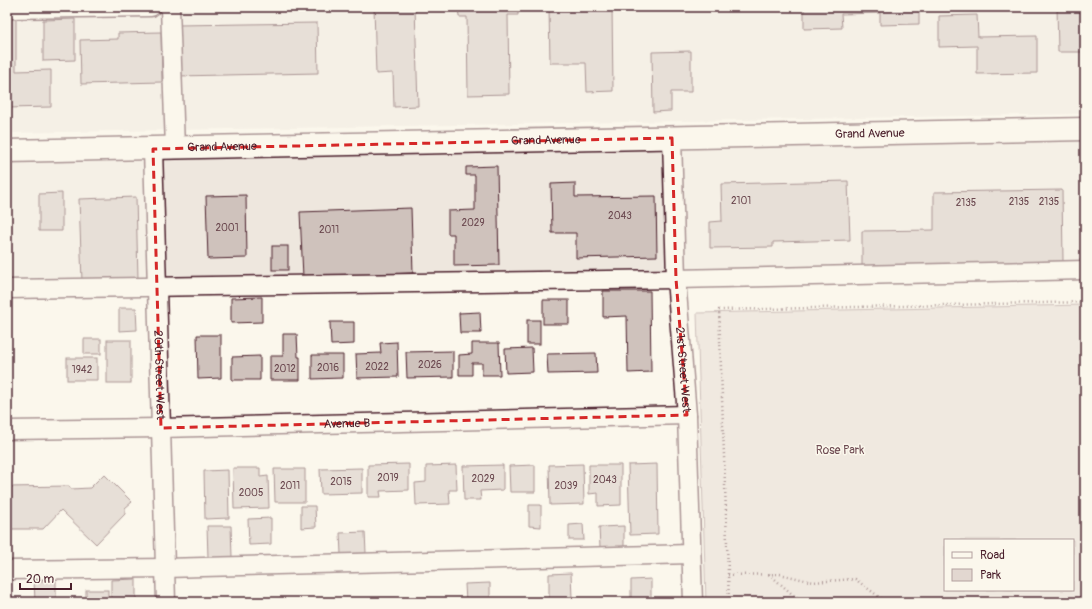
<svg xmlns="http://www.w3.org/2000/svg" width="1092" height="609" font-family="Pangolin,sans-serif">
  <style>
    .built { fill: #eee7de }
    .green { fill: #e2d7d0; stroke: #967b7e; fill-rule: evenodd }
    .building { fill: #cfc2bc; stroke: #4a1f2b }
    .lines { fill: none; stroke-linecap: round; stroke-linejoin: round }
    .minor-casing { stroke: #4a1f2b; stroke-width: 21 }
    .major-casing { stroke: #4a1f2b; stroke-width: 25 }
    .path { stroke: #4a1f2b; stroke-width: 2.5; stroke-dasharray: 1 3; stroke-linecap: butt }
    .minor { stroke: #fbf7ec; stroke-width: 18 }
    .major { stroke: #fbf7ec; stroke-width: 22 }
    .marked { fill: none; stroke: #d62828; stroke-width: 3; stroke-dasharray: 8 5; stroke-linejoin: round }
    .labels { text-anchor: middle; stroke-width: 3; stroke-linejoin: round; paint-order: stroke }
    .number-label { font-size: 10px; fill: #6b484f }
    .street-label { font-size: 12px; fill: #4a1f2b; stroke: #fbf7ec }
    .park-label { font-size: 12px; fill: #704d54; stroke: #fbf7ec }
  </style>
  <rect width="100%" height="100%" fill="#fbf7ec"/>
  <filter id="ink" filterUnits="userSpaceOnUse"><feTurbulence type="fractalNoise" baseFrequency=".025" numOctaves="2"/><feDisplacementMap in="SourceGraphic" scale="8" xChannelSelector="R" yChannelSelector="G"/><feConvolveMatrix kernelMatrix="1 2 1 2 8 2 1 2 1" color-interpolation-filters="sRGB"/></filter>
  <g filter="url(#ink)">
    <!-- built -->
    <g class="built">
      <path d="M151 7H1085V114L7 133V9Z"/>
      <path d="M1085 129V271L7 288V151Z"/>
    </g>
    <!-- green -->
    <path class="green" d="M1085 305V602H706L697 313ZM945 540H1073V590H945Z"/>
    <!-- building -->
    <g class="building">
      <path d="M374 7H415L418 106 394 107 393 73 376 74Z"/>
      <path d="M458 7H518V15H508L509 94 468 95 467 17H459Z"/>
      <path d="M549 7H612L613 91 587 92 586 63H550Z"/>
      <path d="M804 7H919V24L880 25V13L841 14 842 28 804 29Z"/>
      <path d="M1057 7H1085V52H1058Z"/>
      <path d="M977 15 978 37 1037 36V73L977 74V46L939 47V16Z"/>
      <path d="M7 19H16V71L51 70V107L7 108Z"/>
      <path d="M75 19V60L43 61V20Z"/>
      <path d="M317 23 318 73 178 76V25Z"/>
      <path d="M161 32 162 82 81 84 80 40 118 39V33Z"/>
      <path d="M691 51V92H671V111L653 112 652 52Z"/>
      <path d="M497 166 499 265 454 266V234H448V211L475 210V175H466V167Z"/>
      <path d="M848 181 850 240 773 242V247L710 248V222L722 221 721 184Z"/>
      <path d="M575 183V197L656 196 657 256 576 258V233H552L551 184Z"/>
      <path d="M1062 190 1063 261 862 266V231L934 230V192Z"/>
      <path d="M62 193V231H39V194Z"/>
      <path d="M246 195 247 258 208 259 206 196Z"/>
      <path d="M136 197 138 279 82 281 79 199Z"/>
      <path d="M411 208 413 273 303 277 300 212Z"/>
      <rect x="272" y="246" width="16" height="24"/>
      <path d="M603 291H650L651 372 628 373 627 316 603 317Z"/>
      <path d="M262 297V322L231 323V298Z"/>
      <rect x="543" y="300" width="26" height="24"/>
      <path d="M119 308H136L137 330 119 331Z"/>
      <path d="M480 312 481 333H460L459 313Z"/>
      <rect x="527" y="320" width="13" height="24"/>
      <path d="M330 322H354V344L331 345Z"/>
      <path d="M283 334H297L298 357H300V380H270V356H283Z"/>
      <path d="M197 335H221V378L198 379Z"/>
      <rect x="84" y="339" width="17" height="15"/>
      <rect x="107" y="340" width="24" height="43"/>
      <path d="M397 342 398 377 357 378 356 354 381 353 380 343Z"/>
      <path d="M472 343H499L500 375H482V363H472V375H459V355L472 354Z"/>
      <path d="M532 348 533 372 506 373 505 349Z"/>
      <path d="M453 351V377L407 378 406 352Z"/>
      <path d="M596 353 597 373 548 374 547 354Z"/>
      <path d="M312 355H343V378L312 379Z"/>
      <path d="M260 356V380H232V357Z"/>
      <rect x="67" y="358" width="30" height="22"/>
      <path d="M409 464V490L380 491 381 497H368V465Z"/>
      <path d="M583 464 584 504 550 505 549 465Z"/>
      <path d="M657 464 658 534 630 535 628 465Z"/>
      <path d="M456 465 457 490H449L450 504 416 505 415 483 426 482V466Z"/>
      <path d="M503 465V490L480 491 481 500H464L463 466Z"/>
      <path d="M535 465V492H510L509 466Z"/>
      <path d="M589 465H621V505L598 506V493L589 494Z"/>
      <path d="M233 468H260V477L268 476 269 508 234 509Z"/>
      <path d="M362 468V493L321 494 320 469Z"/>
      <path d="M274 469H305V502H275Z"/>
      <path d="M228 470 229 518 205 519 204 471Z"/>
      <path d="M104 474 132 502 125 508V514L96 544 61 510 43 529H7V487L69 486 71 489 90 488Z"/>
      <path d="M529 505H541V527L529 526Z"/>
      <path d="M301 506H315L316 527 301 528Z"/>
      <path d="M271 518V544L249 545 248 519Z"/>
      <path d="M583 524 584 540H569V525Z"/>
      <path d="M207 526H231L232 557 208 558Z"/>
      <path d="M624 526V547H600L599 527Z"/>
      <path d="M365 532 366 553 341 554 340 533Z"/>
      <path d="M571 573 572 598 549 599V574Z"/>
      <path d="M136 579V602H111V580Z"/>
      <path d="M651 579V602H631V580Z"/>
      <path d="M34 581H56V600L35 601Z"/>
      <path d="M490 583V602H466L465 584Z"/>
      <rect x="86" y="590" width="22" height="12"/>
      <rect x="374" y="598" width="22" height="4"/>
    </g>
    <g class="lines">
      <!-- minor casing -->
      <g class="minor-casing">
        <g id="minor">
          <path d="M170 7 175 148"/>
          <path d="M7 9 151 7"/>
          <path id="s1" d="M672 138 676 279 687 415 693 602"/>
          <path id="s2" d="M153 149 166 602"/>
          <path d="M7 289 676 279 1085 270"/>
          <path id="s3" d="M7 430 161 428 687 415"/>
          <path d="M7 570 165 568 691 554"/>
        </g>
      </g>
      <!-- major casing -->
      <g class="major-casing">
        <g id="major">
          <path id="s4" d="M7 151 1085 129"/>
        </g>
      </g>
      <!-- path -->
      <g class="path">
        <path d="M769 574 799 600"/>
        <path d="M728 575 780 574 813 582 855 579 886 602"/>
        <path d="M729 602 719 310 1085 302"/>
      </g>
      <!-- minor -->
      <use href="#minor" class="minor"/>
      <!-- major -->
      <use href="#major" class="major"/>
    </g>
  </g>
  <!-- marked area -->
  <path d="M0 0H1092V609H0ZM672 138 676 279 687 415 161 428 153 149Z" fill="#fbf7ec" fill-opacity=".55" fill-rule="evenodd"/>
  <path class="marked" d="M672 138 676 279 687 415 161 428 153 149Z"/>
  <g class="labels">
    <!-- number labels -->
    <g class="number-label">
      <text x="741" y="204">2101</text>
      <text x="1019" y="205">2135</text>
      <text x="1049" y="205">2135</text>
      <text x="966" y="206">2135</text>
      <text x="620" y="219">2043</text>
      <text x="473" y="226">2029</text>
      <text x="227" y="231">2001</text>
      <text x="329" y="233">2011</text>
      <text x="430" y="368">2026</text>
      <text x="377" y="370">2022</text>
      <text x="328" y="371">2016</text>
      <text x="285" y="372">2012</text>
      <text x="82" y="373">1942</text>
      <text x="388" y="481">2019</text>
      <text x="483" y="482">2029</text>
      <text x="605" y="483">2043</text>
      <text x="341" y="485">2015</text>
      <text x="290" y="489">2011</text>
      <text x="566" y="489">2039</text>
      <text x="251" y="496">2005</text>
    </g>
    <!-- street labels -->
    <g class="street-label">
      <text dy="4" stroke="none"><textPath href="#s4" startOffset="863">Grand Avenue</textPath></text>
      <text dy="4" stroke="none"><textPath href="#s4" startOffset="539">Grand Avenue</textPath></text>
      <text dy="4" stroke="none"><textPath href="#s4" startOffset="215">Grand Avenue</textPath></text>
      <text dy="4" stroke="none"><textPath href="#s1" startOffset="232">21st Street West</textPath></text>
      <text dy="4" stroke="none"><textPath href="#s2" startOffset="226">20th Street West</textPath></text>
      <text dy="4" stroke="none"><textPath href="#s3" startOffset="340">Avenue B</textPath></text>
    </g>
    <!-- park labels -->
    <g class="park-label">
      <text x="840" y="454">Rose Park</text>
    </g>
  </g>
  <!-- margin -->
  <rect width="1092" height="609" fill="none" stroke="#fbf7ec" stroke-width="24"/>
  <rect x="12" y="12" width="1068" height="585" fill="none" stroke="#4a1f2b" stroke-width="1.5" filter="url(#ink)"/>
  <!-- legend -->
  <rect x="944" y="539" width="130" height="52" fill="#fbf7ec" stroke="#b4a19f"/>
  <rect x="952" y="552" width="20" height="6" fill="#fbf7ec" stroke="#b4a19f"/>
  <text x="980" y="559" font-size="12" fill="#4a1f2b">Road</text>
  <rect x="952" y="569" width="20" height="12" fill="#e2d7d0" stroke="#b4a19f"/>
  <text x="980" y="579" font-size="12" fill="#4a1f2b">Park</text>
  <!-- scale -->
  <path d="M20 583v6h51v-6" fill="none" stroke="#4a1f2b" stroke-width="2"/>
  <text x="26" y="583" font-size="12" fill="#4a1f2b" stroke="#fbf7ec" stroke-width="3" paint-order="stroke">20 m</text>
</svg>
